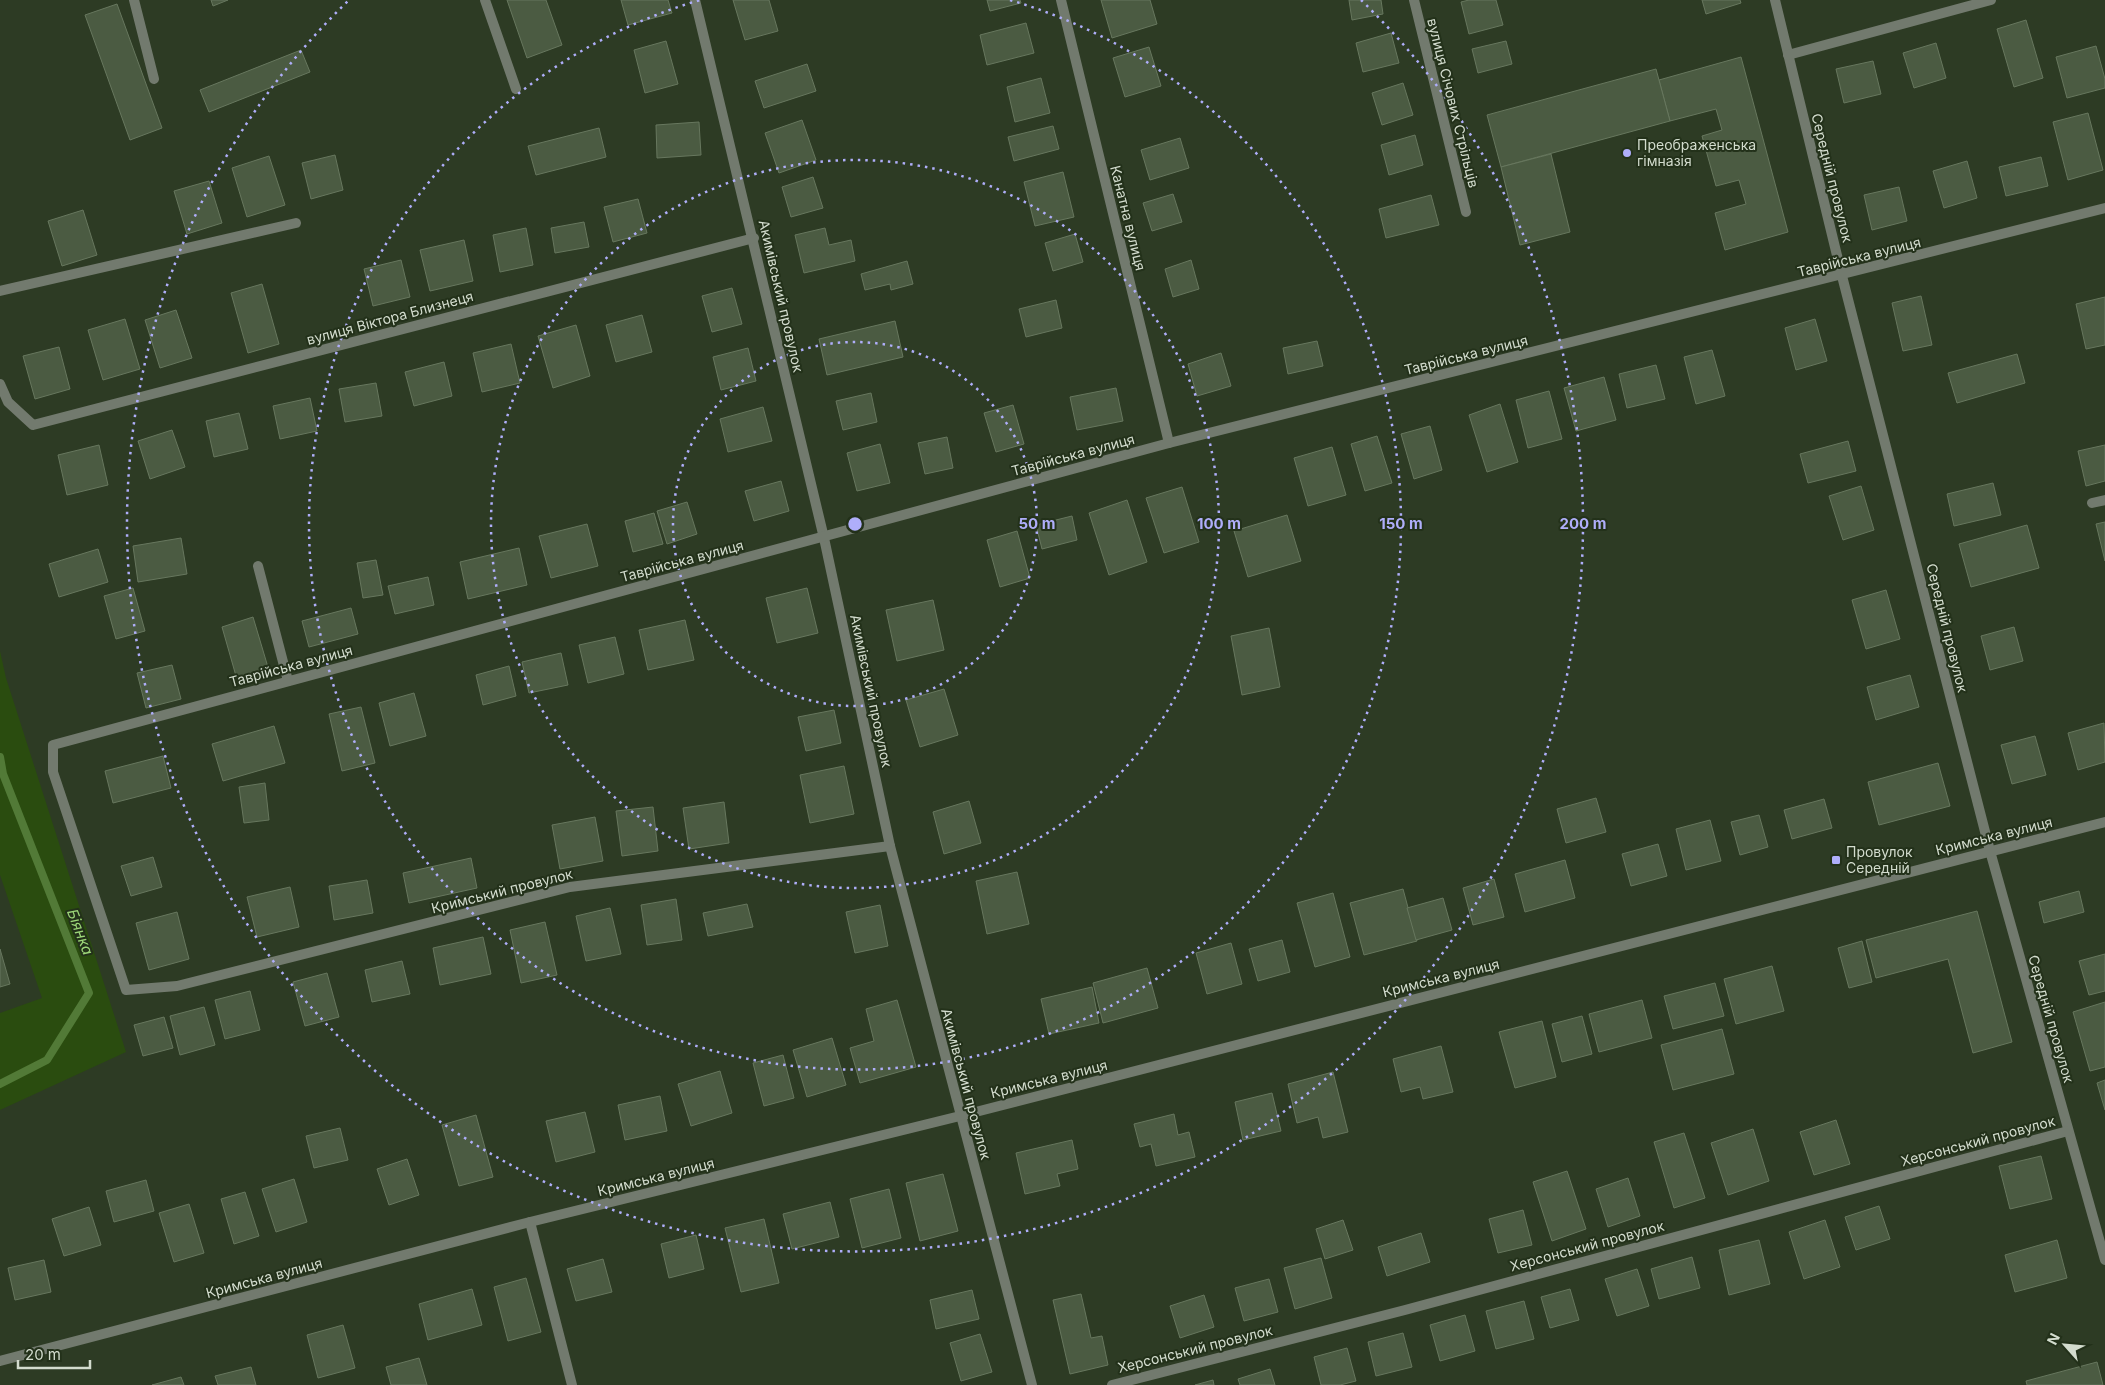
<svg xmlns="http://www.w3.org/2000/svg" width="2105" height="1385" font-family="Inter,sans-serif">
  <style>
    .green { fill: #2a4c0f }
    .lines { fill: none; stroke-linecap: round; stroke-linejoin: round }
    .stream { stroke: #527a37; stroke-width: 8 }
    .building { fill: #4b5b42; stroke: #67775e }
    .service { stroke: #727a6e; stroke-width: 10 }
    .minor { stroke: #727a6e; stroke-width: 10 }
    .tertiary { stroke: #727a6e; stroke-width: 10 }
    .ring { fill: none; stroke: #afaefa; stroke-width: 2.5; stroke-dasharray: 2.5 5 }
    .poi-dot { fill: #afaefa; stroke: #23311a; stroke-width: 2 }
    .labels { text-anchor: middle; stroke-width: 4; stroke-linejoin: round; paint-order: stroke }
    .street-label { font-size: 14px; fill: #d3dcce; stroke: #23311a }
    .poi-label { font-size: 14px; fill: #d3dcce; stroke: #23311a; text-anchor: start }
    .water-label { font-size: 15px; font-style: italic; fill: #9cd578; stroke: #23311a }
    .centre { fill: #afaefa; stroke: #23311a; stroke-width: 2.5 }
    .ring-label { font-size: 15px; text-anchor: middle; font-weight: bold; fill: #afaefa; stroke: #23311a; stroke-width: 4; stroke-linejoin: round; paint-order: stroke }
  </style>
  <rect width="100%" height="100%" fill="#2d3b24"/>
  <!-- green -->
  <path class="green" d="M0 651 6 678 126 1052 0 1110V1013L42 998 0 875Z"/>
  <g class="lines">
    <!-- stream -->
    <path class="stream" d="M0 757 3 774 89 993 47 1060 0 1084"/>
  </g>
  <!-- building -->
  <g class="building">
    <path d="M211 0H228L213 6Z"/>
    <path d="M507 0H546L562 45 527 58Z"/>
    <path d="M621 0H668L672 13 628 25Z"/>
    <path d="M733 0H769L778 31 745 40Z"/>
    <path d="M987 0H1020L1021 3 990 11Z"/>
    <path d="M1101 0H1150L1157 24 1112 38Z"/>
    <path d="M1349 0H1381L1383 14 1352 20Z"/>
    <path d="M1469 0H1496L1503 25 1469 34 1461 2Z"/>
    <path d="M1702 0H1740L1741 3 1706 14Z"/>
    <path d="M117 4 162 128 130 140 85 15Z"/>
    <path d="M2026 20 2043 78 2014 87 1997 29Z"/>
    <path d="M1026 23 1034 53 987 65 980 35Z"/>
    <path d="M1391 33 1399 63 1363 72 1356 43Z"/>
    <path d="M666 41 678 84 645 93 634 50Z"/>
    <path d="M1506 41 1512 64 1478 73 1472 49Z"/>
    <path d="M1936 43 1946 78 1914 88 1903 53Z"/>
    <path d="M2096 46 2105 79V88L2067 98 2056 57Z"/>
    <path d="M1149 47 1161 86 1125 97 1113 58Z"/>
    <path d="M301 50 310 72 209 112 200 90Z"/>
    <path d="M1741 57 1788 232 1725 250 1715 213 1746 204 1739 180 1716 186 1702 136 1722 130 1716 109 1670 121 1659 80Z"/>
    <path d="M1873 61 1881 94 1844 103 1836 69Z"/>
    <path d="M807 64 816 91 764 108 755 81Z"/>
    <path d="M1656 69 1670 121 1501 167 1487 115Z"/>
    <path d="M1041 78 1050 113 1015 122 1007 87Z"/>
    <path d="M1403 83 1413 115 1382 125 1372 93Z"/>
    <path d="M2088 113 2103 170 2068 180 2053 122Z"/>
    <path d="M802 120 816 160 779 173 765 133Z"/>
    <path d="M699 122 701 155 657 158 656 125Z"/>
    <path d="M1053 126 1059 149 1014 161 1008 137Z"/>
    <path d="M599 128 606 157 536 175 528 146Z"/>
    <path d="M1415 135 1423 165 1389 175 1381 145Z"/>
    <path d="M1180 138 1189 168 1150 180 1141 150Z"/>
    <path d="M1551 154 1570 232 1520 245 1501 167Z"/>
    <path d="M335 155 343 190 311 199 302 163Z"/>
    <path d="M269 156 285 205 247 217 232 168Z"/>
    <path d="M2041 157 2048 186 2006 196 1999 167Z"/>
    <path d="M1967 161 1977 198 1944 208 1933 171Z"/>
    <path d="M1063 172 1074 217 1035 226 1024 182Z"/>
    <path d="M813 177 823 208 791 217 782 187Z"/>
    <path d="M209 181 222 223 187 234 174 191Z"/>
    <path d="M1899 187 1907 221 1872 230 1864 195Z"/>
    <path d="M1173 194 1182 222 1152 231 1143 203Z"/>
    <path d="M1431 195 1439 225 1386 238 1379 209Z"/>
    <path d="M638 199 647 233 613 242 604 207Z"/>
    <path d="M83 210 97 255 62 266 48 221Z"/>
    <path d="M584 222 589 247 555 253 551 228Z"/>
    <path d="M526 228 533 265 500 272 493 235Z"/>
    <path d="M825 228 829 245 851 240 855 261 804 273 795 235Z"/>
    <path d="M1075 234 1083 262 1053 271 1045 243Z"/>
    <path d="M464 240 473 281 430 291 420 250Z"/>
    <path d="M401 260 410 297 373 306 364 269Z"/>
    <path d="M1191 260 1199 289 1173 297 1165 269Z"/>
    <path d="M907 261 913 284 891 290 890 284 865 290 861 274Z"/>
    <path d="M262 284 279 344 248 353 231 293Z"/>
    <path d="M732 288 742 324 712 332 702 296Z"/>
    <path d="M1921 296 1932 345 1903 351 1892 303Z"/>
    <path d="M2105 297V345L2086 349 2076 304Z"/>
    <path d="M1056 300 1062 328 1026 337 1019 309Z"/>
    <path d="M176 310 192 358 160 368 145 320Z"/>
    <path d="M642 315 652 352 616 362 606 325Z"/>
    <path d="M125 319 140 369 103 380 88 330Z"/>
    <path d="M1815 319 1827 361 1796 370 1785 328Z"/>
    <path d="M895 321 903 357 827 375 819 339Z"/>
    <path d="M576 325 590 376 553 388 538 336Z"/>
    <path d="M1317 341 1323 366 1288 374 1283 348Z"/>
    <path d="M511 344 520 383 482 392 473 353Z"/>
    <path d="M59 347 70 389 35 399 23 356Z"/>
    <path d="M748 348 756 381 721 390 713 357Z"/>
    <path d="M1712 350 1725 396 1696 404 1684 357Z"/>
    <path d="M1221 353 1231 386 1197 396 1188 364Z"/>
    <path d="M2017 354 2025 383 1957 403 1948 373Z"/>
    <path d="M444 362 452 396 414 406 405 372Z"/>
    <path d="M1656 365 1665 399 1627 408 1619 374Z"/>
    <path d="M1604 377 1616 420 1576 431 1564 388Z"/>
    <path d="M376 383 382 416 345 422 339 389Z"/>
    <path d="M1116 388 1123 421 1077 430 1070 397Z"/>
    <path d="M1549 391 1562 439 1528 448 1516 400Z"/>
    <path d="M871 393 877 422 843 430 836 401Z"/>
    <path d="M310 398 317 431 280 439 273 406Z"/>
    <path d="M1500 404 1518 462 1487 472 1469 415Z"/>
    <path d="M1013 405 1024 444 996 452 984 413Z"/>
    <path d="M763 407 772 441 728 452 720 419Z"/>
    <path d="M239 413 248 449 214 457 206 421Z"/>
    <path d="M1430 426 1442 470 1414 479 1401 434Z"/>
    <path d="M172 430 185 467 150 479 138 441Z"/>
    <path d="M1377 436 1392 483 1365 491 1351 444Z"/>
    <path d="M947 437 953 468 925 474 918 443Z"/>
    <path d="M1848 441 1856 471 1808 483 1800 454Z"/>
    <path d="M880 444 890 483 857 491 847 453Z"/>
    <path d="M99 445 108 485 67 495 58 455Z"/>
    <path d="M2105 445V481L2086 486 2078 451Z"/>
    <path d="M1332 447 1346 495 1308 506 1294 458Z"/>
    <path d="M781 481 789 511 754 521 745 491Z"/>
    <path d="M1993 483 2001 515 1954 526 1947 494Z"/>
    <path d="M1861 486 1874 530 1843 540 1829 496Z"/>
    <path d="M1182 487 1199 542 1164 553 1146 498Z"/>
    <path d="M1127 500 1147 562 1109 575 1089 513Z"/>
    <path d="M687 502 697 534 667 544 657 511Z"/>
    <path d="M654 513 663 544 633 552 625 521Z"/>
    <path d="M1287 515 1301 561 1248 577 1234 531Z"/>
    <path d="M1072 516 1077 540 1042 549 1036 525Z"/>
    <path d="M2105 522V561L2096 524Z"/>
    <path d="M587 524 598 566 551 578 539 536Z"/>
    <path d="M2027 525 2039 568 1971 587 1959 544Z"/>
    <path d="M1017 531 1030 578 1000 587 987 540Z"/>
    <path d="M181 538 187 574 138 582 133 546Z"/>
    <path d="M519 548 527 585 468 599 460 562Z"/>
    <path d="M98 549 108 582 59 597 49 564Z"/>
    <path d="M376 560 383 595 363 598 357 563Z"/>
    <path d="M428 577 434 605 395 614 388 586Z"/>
    <path d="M133 588 145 631 116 639 104 596Z"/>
    <path d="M807 588 818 633 777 643 766 598Z"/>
    <path d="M1886 590 1900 639 1866 649 1852 600Z"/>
    <path d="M933 600 944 650 897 661 886 610Z"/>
    <path d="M351 608 358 634 309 647 302 621Z"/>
    <path d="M253 617 270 674 238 683 222 627Z"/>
    <path d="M685 620 694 660 648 670 639 630Z"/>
    <path d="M2014 627 2023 661 1990 670 1981 636Z"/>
    <path d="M1269 628 1280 687 1242 695 1231 636Z"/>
    <path d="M615 637 624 674 588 683 579 645Z"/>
    <path d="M561 653 568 685 529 693 522 662Z"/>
    <path d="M172 665 181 699 146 708 137 673Z"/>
    <path d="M509 666 516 696 483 705 476 675Z"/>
    <path d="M1910 675 1919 707 1876 720 1867 687Z"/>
    <path d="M944 689 958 735 920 747 906 700Z"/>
    <path d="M414 693 426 736 390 746 379 703Z"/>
    <path d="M361 707 375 763 342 771 329 714Z"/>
    <path d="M834 710 841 743 806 751 798 717Z"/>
    <path d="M2104 723 2105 762 2078 770 2068 733Z"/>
    <path d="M274 726 285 763 223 781 212 744Z"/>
    <path d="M2035 736 2046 775 2012 784 2001 745Z"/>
    <path d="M163 756 171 788 113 803 105 771Z"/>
    <path d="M1938 763 1950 806 1879 825 1868 782Z"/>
    <path d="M844 766 854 814 810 823 800 775Z"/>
    <path d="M265 783 269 820 244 823 239 787Z"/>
    <path d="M1596 798 1606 832 1566 843 1557 809Z"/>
    <path d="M1824 799 1832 828 1792 839 1784 810Z"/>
    <path d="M969 801 981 843 944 854 933 812Z"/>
    <path d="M724 802 729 843 689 849 683 808Z"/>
    <path d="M653 807 658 851 622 856 616 811Z"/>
    <path d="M1759 815 1768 847 1740 855 1731 822Z"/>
    <path d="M595 817 603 861 560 869 552 825Z"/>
    <path d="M1710 820 1721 861 1686 870 1676 829Z"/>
    <path d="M1658 844 1667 876 1631 886 1622 854Z"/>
    <path d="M153 857 162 887 131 896 121 866Z"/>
    <path d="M471 858 477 888 409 903 403 873Z"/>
    <path d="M1565 860 1575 898 1525 912 1515 874Z"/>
    <path d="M1017 872 1029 924 987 934 976 881Z"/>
    <path d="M1494 879 1504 917 1473 925 1463 888Z"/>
    <path d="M367 880 373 913 334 920 329 886Z"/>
    <path d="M290 887 299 927 257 937 247 897Z"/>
    <path d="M1403 889 1417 941 1364 955 1350 903Z"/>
    <path d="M2079 891 2084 912 2044 923 2039 902Z"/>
    <path d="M1333 893 1350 957 1315 967 1297 903Z"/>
    <path d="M1443 898 1452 930 1416 940 1407 908Z"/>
    <path d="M676 899 682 940 647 945 641 905Z"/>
    <path d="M747 904 753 927 708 936 703 913Z"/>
    <path d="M880 905 888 946 855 953 846 912Z"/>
    <path d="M610 908 621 954 586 961 576 916Z"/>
    <path d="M1977 911 2012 1042 1973 1053 1948 959 1876 978 1866 940Z"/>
    <path d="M177 912 189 959 149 970 136 923Z"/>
    <path d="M545 922 557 975 521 983 510 930Z"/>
    <path d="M483 937 491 974 440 985 433 948Z"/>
    <path d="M1282 940 1290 972 1258 981 1249 949Z"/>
    <path d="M1862 941 1872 982 1849 988 1838 948Z"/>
    <path d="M1231 943 1242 984 1207 994 1196 953Z"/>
    <path d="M0 949 10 984 0 987Z"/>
    <path d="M2105 954V991L2089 995 2079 961Z"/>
    <path d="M402 961 410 994 372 1002 365 970Z"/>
    <path d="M1772 966 1784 1011 1736 1024 1724 979Z"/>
    <path d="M1147 968 1158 1008 1103 1023 1093 983Z"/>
    <path d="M327 973 339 1017 305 1026 293 982Z"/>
    <path d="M1715 983 1724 1016 1673 1029 1664 996Z"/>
    <path d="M1092 987 1099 1023 1049 1034 1041 999Z"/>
    <path d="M250 991 260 1030 225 1039 215 1000Z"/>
    <path d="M897 1000 916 1067 860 1083 850 1048 874 1041 866 1009Z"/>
    <path d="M1642 1000 1652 1038 1599 1052 1589 1014Z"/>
    <path d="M2105 1002V1067L2090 1071 2073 1012Z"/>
    <path d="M204 1007 215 1045 180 1055 170 1016Z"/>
    <path d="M1582 1016 1592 1054 1562 1062 1552 1024Z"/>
    <path d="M164 1017 173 1048 143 1056 134 1025Z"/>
    <path d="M1542 1021 1556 1077 1515 1088 1499 1032Z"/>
    <path d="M1722 1029 1734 1074 1673 1090 1661 1045Z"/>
    <path d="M832 1038 846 1085 807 1097 793 1050Z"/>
    <path d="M1441 1046 1453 1092 1423 1099 1420 1087 1401 1092 1393 1059Z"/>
    <path d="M783 1055 794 1098 764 1106 753 1063Z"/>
    <path d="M720 1071 732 1113 691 1126 678 1084Z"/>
    <path d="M1333 1072 1348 1132 1323 1138 1318 1117 1297 1123 1288 1084Z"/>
    <path d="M2105 1080V1110L2097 1083Z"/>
    <path d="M1272 1093 1281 1131 1243 1140 1235 1102Z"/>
    <path d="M660 1096 667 1131 625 1140 618 1105Z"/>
    <path d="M585 1112 595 1152 556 1162 546 1121Z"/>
    <path d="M1174 1114 1178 1135 1189 1132 1195 1157 1156 1166 1151 1144 1140 1147 1134 1124Z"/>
    <path d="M476 1115 493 1177 459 1186 442 1125Z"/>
    <path d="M1836 1120 1850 1164 1814 1175 1800 1132Z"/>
    <path d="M340 1128 348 1160 314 1168 306 1136Z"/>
    <path d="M1753 1129 1769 1181 1728 1195 1711 1143Z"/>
    <path d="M1684 1133 1705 1198 1674 1208 1654 1142Z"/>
    <path d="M1072 1140 1078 1169 1057 1174 1060 1186 1025 1194 1016 1153Z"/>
    <path d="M2041 1156 2052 1199 2010 1209 1999 1166Z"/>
    <path d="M407 1159 419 1195 389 1205 377 1169Z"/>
    <path d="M1567 1171 1586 1229 1552 1241 1533 1182Z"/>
    <path d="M943 1174 958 1231 920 1241 906 1183Z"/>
    <path d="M1628 1178 1640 1216 1608 1227 1596 1189Z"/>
    <path d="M294 1179 307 1222 276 1232 262 1189Z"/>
    <path d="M146 1180 154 1211 114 1222 106 1191Z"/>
    <path d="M889 1189 901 1238 862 1248 850 1199Z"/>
    <path d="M245 1192 259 1236 234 1244 221 1199Z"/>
    <path d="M830 1202 839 1237 792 1249 783 1214Z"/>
    <path d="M189 1204 204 1253 174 1262 159 1213Z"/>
    <path d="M1879 1206 1890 1239 1856 1250 1845 1217Z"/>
    <path d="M89 1207 101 1245 64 1256 52 1219Z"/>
    <path d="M1523 1210 1532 1245 1498 1253 1489 1219Z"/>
    <path d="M764 1219 779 1283 741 1292 725 1228Z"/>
    <path d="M1343 1220 1353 1250 1325 1259 1316 1229Z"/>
    <path d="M1825 1220 1840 1267 1804 1279 1789 1232Z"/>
    <path d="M1421 1233 1430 1262 1387 1276 1378 1247Z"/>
    <path d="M696 1235 704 1269 669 1278 661 1244Z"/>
    <path d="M1759 1240 1770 1284 1729 1295 1719 1250Z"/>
    <path d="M2057 1240 2067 1278 2015 1292 2005 1255Z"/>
    <path d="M1692 1257 1700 1288 1659 1299 1651 1269Z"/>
    <path d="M1321 1258 1332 1298 1295 1309 1284 1268Z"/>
    <path d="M603 1259 612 1292 576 1301 567 1269Z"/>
    <path d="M44 1260 51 1292 15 1300 8 1268Z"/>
    <path d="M1637 1269 1649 1306 1617 1316 1605 1279Z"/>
    <path d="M526 1278 541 1332 508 1341 494 1287Z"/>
    <path d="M1269 1279 1278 1312 1244 1321 1235 1288Z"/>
    <path d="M472 1289 482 1325 428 1340 419 1304Z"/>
    <path d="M1570 1289 1579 1320 1550 1328 1541 1297Z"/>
    <path d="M972 1290 979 1319 936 1329 930 1300Z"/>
    <path d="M1081 1294 1091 1338 1102 1336 1108 1365 1070 1374 1053 1300Z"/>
    <path d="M1204 1295 1214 1327 1180 1338 1170 1306Z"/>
    <path d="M1524 1301 1534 1339 1496 1349 1486 1311Z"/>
    <path d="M1465 1315 1475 1351 1440 1361 1430 1325Z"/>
    <path d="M343 1325 355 1368 318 1378 307 1335Z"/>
    <path d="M1403 1333 1412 1367 1376 1376 1368 1342Z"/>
    <path d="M980 1334 992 1372 961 1381 950 1343Z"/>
    <path d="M1347 1348 1356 1381 1340 1385H1321L1314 1357Z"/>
    <path d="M419 1358 427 1385H391L386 1367Z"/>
    <path d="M2097 1362 2103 1385H2027L2026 1381Z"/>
    <path d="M251 1367 256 1385H218L215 1376Z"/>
    <path d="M1270 1369 1275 1385H1240L1238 1379Z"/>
    <path d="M181 1377 184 1385H152Z"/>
    <path d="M1213 1380 1214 1385H1195Z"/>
  </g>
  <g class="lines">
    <!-- service -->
    <g class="service">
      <path d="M134 0 154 79"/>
      <path d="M485 0 516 89"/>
      <path d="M258 566 288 681"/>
      <path d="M530 1222 572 1385"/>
    </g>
    <!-- minor -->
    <g class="minor">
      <path d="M695 0 824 538 890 846 1032 1385"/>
      <path d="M1061 0 1169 443"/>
      <path d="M1414 0 1466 212"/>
      <path d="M1775 0 1842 276 1990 851 2105 1260"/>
      <path d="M1788 55 1991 0"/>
      <path d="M0 291 296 223"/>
      <path d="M0 384 8 402 33 425 754 238"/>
      <path d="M2092 503 2105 500"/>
      <path d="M890 846 570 887 177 986 126 990 53 772V745L1169 443 2105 208"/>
      <path d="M1112 1385 1405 1310 2068 1131"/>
    </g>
    <!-- tertiary -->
    <path class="tertiary" d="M0 1361 530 1222 960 1116 2105 822"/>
  </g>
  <!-- distance rings -->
  <g class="ring">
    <circle cx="855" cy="524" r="182"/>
    <circle cx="855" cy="524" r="364"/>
    <path d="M1010 0A546 546 0 1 1 700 0"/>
    <path d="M1361 0A728 728 0 1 1 349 0"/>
  </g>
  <!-- markers -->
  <g class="poi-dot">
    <circle cx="1627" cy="153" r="5"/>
    <rect x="1831" y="855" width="10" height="10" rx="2.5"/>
  </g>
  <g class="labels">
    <!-- street labels -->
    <g class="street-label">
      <text transform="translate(1453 103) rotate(76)" y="5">вулиця Січових Стрільців</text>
      <text transform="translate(1832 178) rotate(76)" y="5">Середній провулок</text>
      <text transform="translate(1128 218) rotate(76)" y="5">Канатна вулиця</text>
      <text transform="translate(1859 257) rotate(-14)" y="5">Таврійська вулиця</text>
      <text transform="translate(781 296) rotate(77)" y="5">Акимівський провулок</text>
      <text transform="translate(390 318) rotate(-15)" y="5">вулиця Віктора Близнеця</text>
      <text transform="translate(1466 355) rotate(-14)" y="5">Таврійська вулиця</text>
      <text transform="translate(1073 455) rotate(-15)" y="5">Таврійська вулиця</text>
      <text transform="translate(682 561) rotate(-15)" y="5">Таврійська вулиця</text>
      <text transform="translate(1947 628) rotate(76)" y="5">Середній провулок</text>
      <text transform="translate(291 666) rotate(-15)" y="5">Таврійська вулиця</text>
      <text transform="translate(871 691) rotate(78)" y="5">Акимівський провулок</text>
      <text transform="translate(1994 836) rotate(-14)" y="5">Кримська вулиця</text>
      <text transform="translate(502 891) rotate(-14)" y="5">Кримський провулок</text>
      <text transform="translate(1441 978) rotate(-14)" y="5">Кримська вулиця</text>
      <text transform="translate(2051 1019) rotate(74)" y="5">Середній провулок</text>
      <text transform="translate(1049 1079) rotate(-14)" y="5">Кримська вулиця</text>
      <text transform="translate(966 1084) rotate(75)" y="5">Акимівський провулок</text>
      <text transform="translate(1978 1141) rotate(-15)" y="5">Херсонський провулок</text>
      <text transform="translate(656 1177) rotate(-14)" y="5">Кримська вулиця</text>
      <text transform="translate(1587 1246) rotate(-15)" y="5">Херсонський провулок</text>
      <text transform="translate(264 1278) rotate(-15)" y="5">Кримська вулиця</text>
      <text transform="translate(1195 1349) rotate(-14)" y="5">Херсонський провулок</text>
    </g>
    <!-- poi labels -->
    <g class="poi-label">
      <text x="1637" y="150">Преображенська<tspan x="1637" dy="16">гімназія</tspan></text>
      <text x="1846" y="857">Провулок<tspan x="1846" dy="16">Середній</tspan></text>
    </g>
    <!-- water labels -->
    <g class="water-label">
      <text transform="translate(80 932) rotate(69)" y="5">Біянка</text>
    </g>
  </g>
  <circle cx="855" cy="524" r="8" class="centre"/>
  <g class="ring-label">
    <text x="1037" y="529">50 m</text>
    <text x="1219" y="529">100 m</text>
    <text x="1401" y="529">150 m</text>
    <text x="1583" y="529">200 m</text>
  </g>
  <!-- north arrow -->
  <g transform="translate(2065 1345) rotate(297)" stroke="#23311a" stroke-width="4" paint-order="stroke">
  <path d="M0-4L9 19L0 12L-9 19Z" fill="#d3dcce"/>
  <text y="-8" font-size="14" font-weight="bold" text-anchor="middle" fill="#d3dcce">N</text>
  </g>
  <!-- scale -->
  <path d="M18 1360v8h72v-8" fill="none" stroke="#d3dcce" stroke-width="2.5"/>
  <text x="25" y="1360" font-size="15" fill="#d3dcce" stroke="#23311a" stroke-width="4" paint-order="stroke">20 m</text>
</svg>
